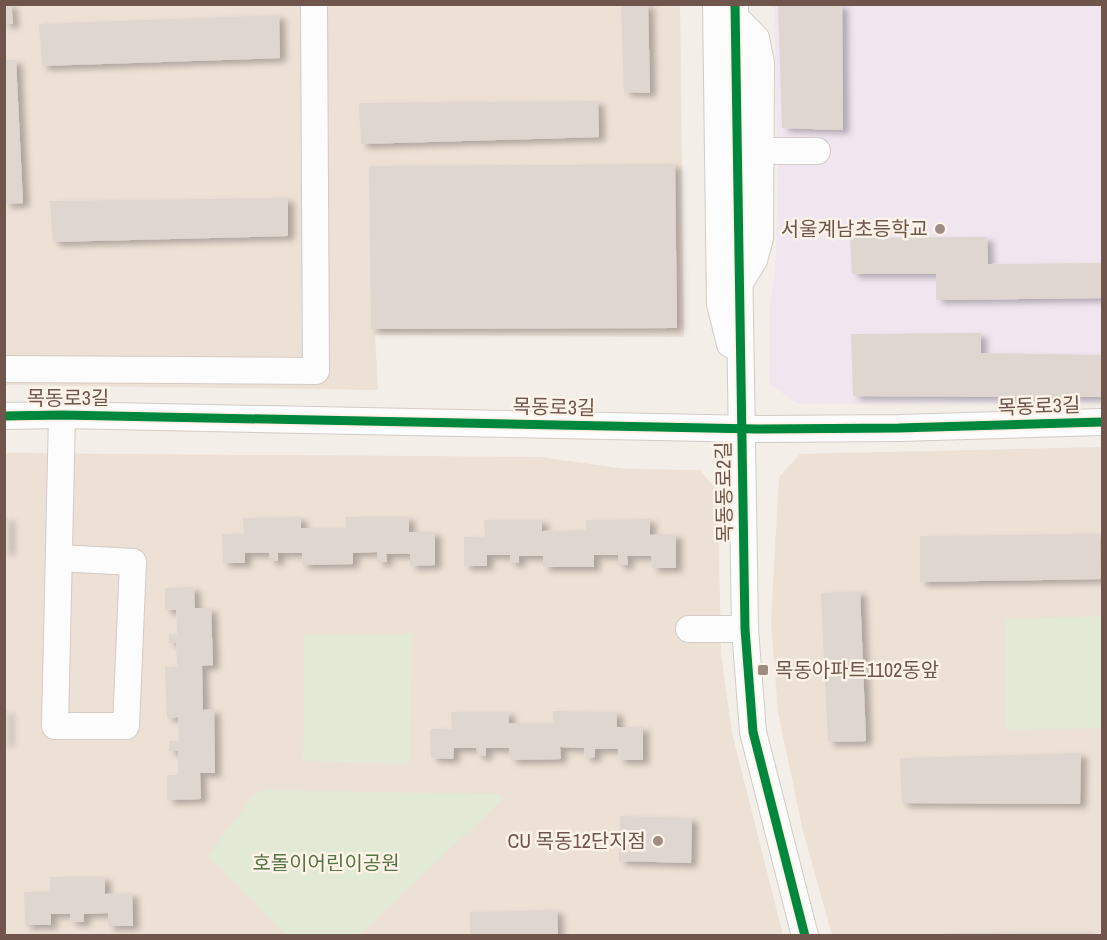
<svg xmlns="http://www.w3.org/2000/svg" width="1107" height="940" font-family="'Archivo Narrow','Noto Sans KR',sans-serif">
  <style>
    .residential { fill: #ede0d5 }
    .education { fill: #f0e6f0 }
    .green { fill: #e2e9d4 }
    .building { fill: #e0d6d0; filter: url(#shadow) }
    .lines { fill: none; stroke-linecap: round; stroke-linejoin: round }
    .minor-casing { stroke: #d3cbc6; stroke-width: 28 }
    .minor { stroke: #fdfcfc; stroke-width: 26 }
    .cycleway-casing { stroke: #fdf3e8; stroke-width: 13 }
    .cycleway { stroke: #00873e; stroke-width: 9 }
    .poi-dot { fill: #9e8b82; stroke: #fdf3e8; stroke-width: 2 }
    .labels { text-anchor: middle; stroke-width: 5; stroke-linejoin: round; paint-order: stroke }
    .poi-label { font-size: 20px; fill: #6f554b; stroke: #fdf3e8; text-anchor: end }
    .street-label { font-size: 20px; fill: #6f554b; stroke: #fdf3e8 }
    .park-label { font-size: 20px; fill: #557444; stroke: #fdf3e8 }
  </style>
  <defs>
    <filter id="shadow"><feDropShadow dx="6" dy="4" stdDeviation="3" flood-color="#0004"/></filter>
  </defs>
  <rect width="100%" height="100%" fill="#f4eee8"/>
  <!-- residential -->
  <g class="residential">
    <path d="M5 5H680L684 337 375 335 378 390 5 385Z"/>
    <path d="M1102 447V935H832L803 831 778 712 771 622 779 477 800 454Z"/>
    <path d="M5 453 539 457 627 469 700 470 718 492 721 654 732 733 783 935 5 936Z"/>
  </g>
  <!-- education -->
  <path class="education" d="M774 5H1102V403L797 404 769 383 770 299 775 277 778 180Z"/>
  <!-- green -->
  <g class="green">
    <path d="M1102 616V728L1006 730V619Z"/>
    <path d="M412 634 409 764 303 761 304 635Z"/>
    <path d="M262 790 501 794V801L359 935 287 936 208 856 254 794Z"/>
  </g>
  <!-- building -->
  <g class="building">
    <path d="M4 4H11L13 24H4Z"/>
    <path d="M621 4H648L650 93 624 92Z"/>
    <path d="M778 4H842L843 130 782 128Z"/>
    <path d="M279 15 280 58 42 66 39 24Z"/>
    <path d="M5 60H16L23 203 5 204Z"/>
    <path d="M598 101 599 137 361 144 359 103Z"/>
    <path d="M675 164 677 328 371 329 369 166Z"/>
    <path d="M288 198V236L53 242 50 201Z"/>
    <path d="M987 237 988 264 1102 263V298L936 300V274H852L850 238Z"/>
    <path d="M981 333V353L1102 355V397L853 396 851 334Z"/>
    <rect x="4" y="517" width="4" height="34"/>
    <path d="M301 517V528H346L345 517H409V532H435V565L410 566V554H386L387 562H377V552L353 553V564L302 565V553H278V561H269V553H245V563H223L222 534H244L243 518Z"/>
    <path d="M650 519V535L676 534V568H652L651 556H627L628 565H618V555H594V567H543V556H519V563H510V555H487V566H464V537H485L484 520H542V531L586 530V520Z"/>
    <path d="M1100 534 1101 579 920 582V536Z"/>
    <path d="M194 587 195 608H211L213 665 202 666 203 710 214 709 215 773H200L201 799 167 800V775H178V751H169V741H179L178 717 167 718 165 667H177L176 643H169V634H177L176 610H165V588Z"/>
    <path d="M860 591 866 741 828 742 821 593Z"/>
    <rect x="4" y="710" width="3" height="33"/>
    <path d="M553 711 617 712V727H643V760H619L618 749H595V757L585 758 584 748 560 747 561 759 511 760 509 748H486V756H478L476 748H454L453 759 431 758 430 729H452L451 712H509V723H553Z"/>
    <path d="M1081 753 1080 804 902 803 900 758Z"/>
    <path d="M620 816 692 818 691 863 619 861Z"/>
    <path d="M50 877H105V894L132 893 133 926H108V913L84 914V922H71L70 914H51V925H25L24 892H50Z"/>
    <path d="M557 910 558 936H470V912Z"/>
    <path d="M1088 932V936H943V933Z"/>
  </g>
  <g class="lines">
    <!-- minor casing -->
    <g class="minor-casing">
      <g id="minor">
        <path d="M716 4 720 304 730 344"/>
        <path d="M735 4 745 629 753 732 805 936"/>
        <path d="M735 17 756 38 761 63 760 238 754 260 741 281"/>
        <path d="M761 151H817"/>
        <path d="M4 369 316 371 314 4"/>
        <path d="M4 416 62 415 756 429 899 428 1102 422"/>
        <path d="M59 558 133 562 126 726H55L62 415"/>
        <path d="M689 629H745"/>
      </g>
    </g>
    <!-- minor -->
    <use href="#minor" class="minor"/>
    <!-- cycleway casing -->
    <g class="cycleway-casing">
      <g id="cycleway">
        <path d="M735 4 745 629 753 732 805 936"/>
        <path d="M4 416 62 415 756 429 899 428 1102 422"/>
      </g>
    </g>
    <!-- cycleway -->
    <use href="#cycleway" class="cycleway"/>
  </g>
  <!-- markers -->
  <g class="poi-dot">
    <circle cx="940" cy="229" r="6"/>
    <rect x="757" y="664" width="12" height="12" rx="3"/>
    <circle cx="658" cy="841" r="6"/>
  </g>
  <g class="labels">
    <!-- poi labels -->
    <g class="poi-label">
      <text x="928" y="236">서울계남초등학교</text>
      <text x="775" y="677" text-anchor="start">목동아파트1102동앞</text>
      <text x="646" y="848">CU 목동12단지점</text>
    </g>
    <!-- street labels -->
    <g class="street-label">
      <text x="68" y="405">목동로3길</text>
      <text transform="translate(1039 406) rotate(-2)" y="7">목동로3길</text>
      <text transform="translate(554 407) rotate(1)" y="7">목동로3길</text>
      <text transform="translate(724 492) rotate(-91)" y="7">목동동로2길</text>
    </g>
    <!-- park labels -->
    <g class="park-label">
      <text x="326" y="870">호돌이어린이공원</text>
    </g>
  </g>
  <!-- border -->
  <rect width="1107" height="940" fill="none" stroke="#6f554b" stroke-width="12"/>
</svg>
